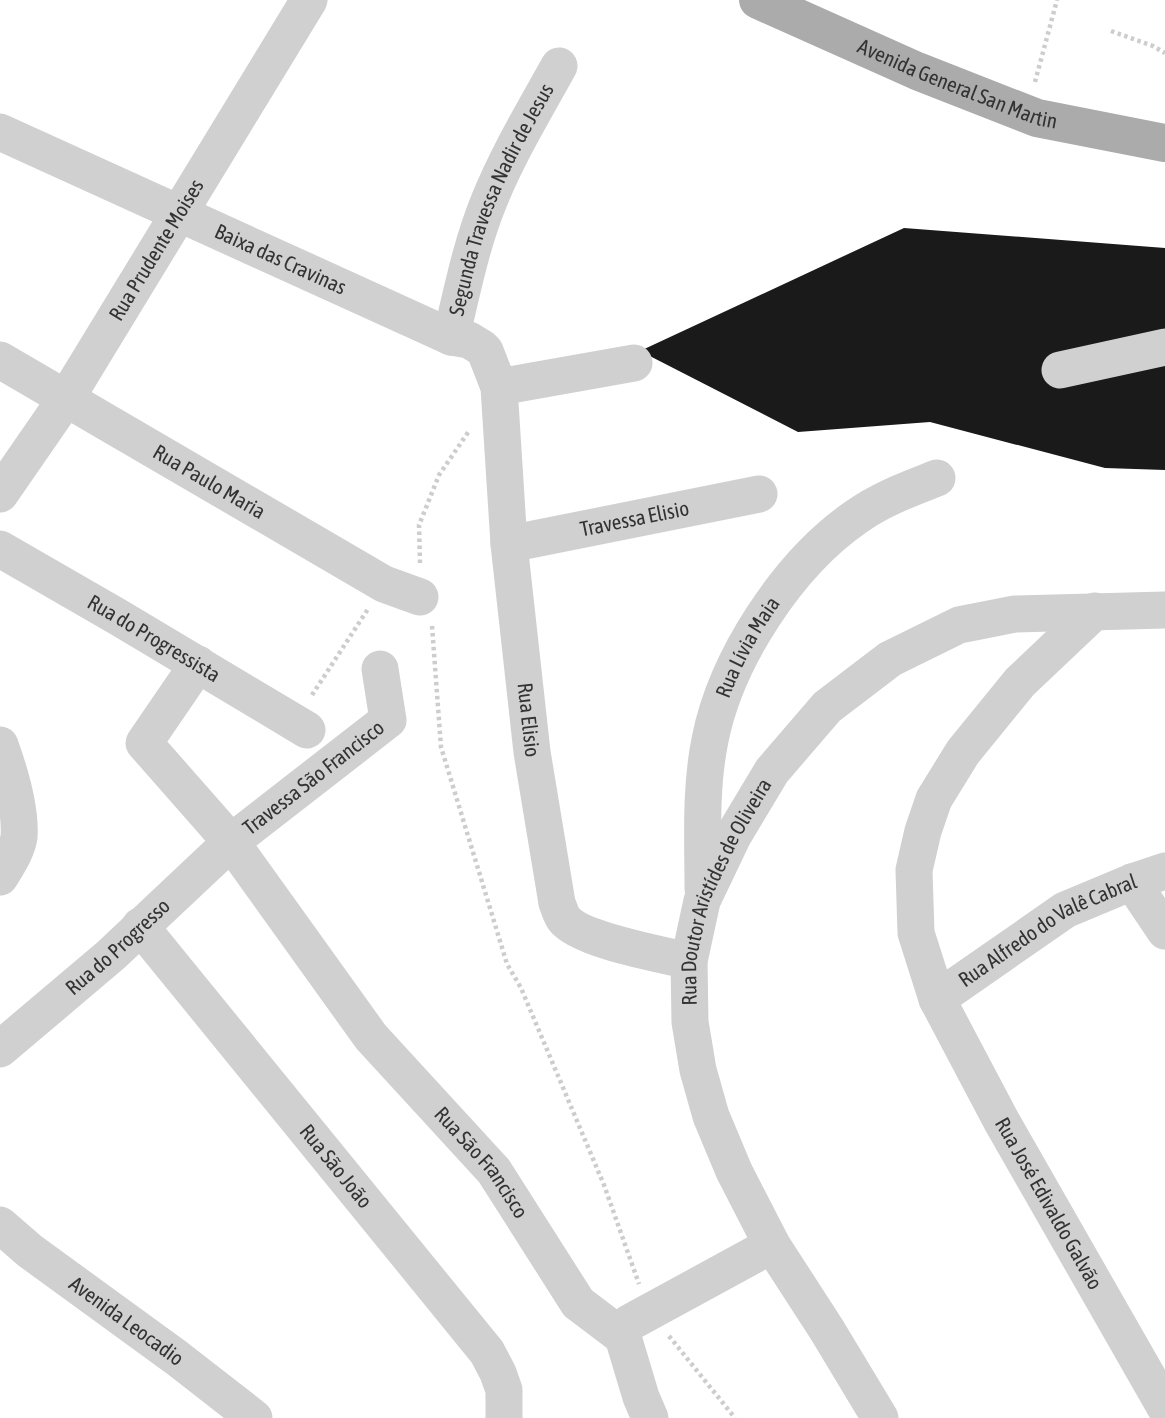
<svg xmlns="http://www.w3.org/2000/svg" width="1165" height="1418" font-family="'Asap Condensed',sans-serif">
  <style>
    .building { fill: #1a1a1a }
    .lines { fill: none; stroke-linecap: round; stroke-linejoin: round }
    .path { stroke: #cdcdcd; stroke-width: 4.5; stroke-dasharray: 3.5 3.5; stroke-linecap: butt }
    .minor { stroke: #d0d0d0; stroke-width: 37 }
    .major { stroke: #ababab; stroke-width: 38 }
    .labels { text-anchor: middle; stroke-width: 7; stroke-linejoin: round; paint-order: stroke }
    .street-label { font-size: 21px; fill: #333; stroke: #fff }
  </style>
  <rect width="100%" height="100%" fill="#fff"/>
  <!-- building -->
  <path class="building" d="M904 228 1165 248V470L1105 468 930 422 798 432 640 351Z"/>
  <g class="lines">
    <!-- path -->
    <g class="path">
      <path d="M1111 31 1153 46 1165 53"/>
      <path d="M1035 82 1057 0"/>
      <path d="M420 563 419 525 439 475 469 431"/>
      <path d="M432 626 441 747 507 964 521 988 604 1185 639 1284"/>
      <path d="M312 695 368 609"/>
      <path d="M669 1336 735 1418"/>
    </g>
    <!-- minor -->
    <g class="minor">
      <path id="s1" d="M0 132 451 337 469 340 482 348 485 351 499 387 509 544 532 752 557 903C559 908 561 915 564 919 580 940 660 954 689 961"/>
      <path id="s2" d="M451 337C462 292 471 245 489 201 508 154 534 111 559 66"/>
      <path id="s3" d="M0 360 384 584 420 597"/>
      <path d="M1060 370 1165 347"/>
      <path d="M499 387 634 363"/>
      <path id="s4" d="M0 494 67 397 309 0"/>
      <path id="s5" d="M509 544 759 494"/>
      <path id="s6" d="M0 549 118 617 307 730"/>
      <path id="s7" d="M1095 611 1020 682 963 752 934 799 923 831 914 870 916 933 937 999 1002 1122 1165 1407"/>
      <path id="s8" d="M198 664 144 743 231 842 371 1037 494 1171 578 1303 623 1337"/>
      <path d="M0 745C9 770 21 810 19 837 17 851 7 865 0 877"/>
      <path d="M1132 882 1165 931"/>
      <path id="s9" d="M703 889C703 840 700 789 710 740 726 659 788 564 856 517 881 499 909 489 937 478"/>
      <path id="s10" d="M140 926 487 1352 498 1373 504 1390V1418"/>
      <path id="s11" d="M937 999 1065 910 1132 882 1165 871"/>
      <path id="s12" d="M0 1049 111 955 231 842 388 720 380 669"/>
      <path id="s13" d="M0 1225 30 1251 177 1358 254 1418"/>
      <path d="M623 1337 624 1329 629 1323 772 1245"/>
      <path d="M623 1337 641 1397 650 1418"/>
      <path id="s14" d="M880 1418 827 1330 772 1245 734 1171 711 1116 698 1070 690 1022 689 961 702 901 733 836 772 771 827 707 890 659 959 625 1015 614 1165 610"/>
    </g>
    <!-- major -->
    <path class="major" id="s15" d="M758 0 917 71 1037 118 1165 143"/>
  </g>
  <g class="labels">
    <!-- street labels -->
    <g class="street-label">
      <text dy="7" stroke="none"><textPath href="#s15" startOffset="217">Avenida General San Martin</textPath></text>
      <text dy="7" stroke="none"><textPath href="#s2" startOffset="147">Segunda Travessa Nadir de Jesus</textPath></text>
      <text dy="7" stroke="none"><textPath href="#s4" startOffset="290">Rua Prudente Moises</textPath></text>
      <text dy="7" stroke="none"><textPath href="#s1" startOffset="308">Baixa das Cravinas</textPath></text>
      <text dy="7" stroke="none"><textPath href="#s3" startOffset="242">Rua Paulo Maria</textPath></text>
      <text dy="7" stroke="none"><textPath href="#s5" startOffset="128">Travessa Elisio</textPath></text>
      <text dy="7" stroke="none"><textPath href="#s6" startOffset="178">Rua do Progressista</textPath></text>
      <text dy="7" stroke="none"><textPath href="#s9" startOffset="250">Rua Lívia Maia</textPath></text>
      <text dy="7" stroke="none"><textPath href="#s1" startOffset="906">Rua Elisio</textPath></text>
      <text dy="7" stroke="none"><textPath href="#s12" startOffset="415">Travessa São Francisco</textPath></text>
      <text dy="7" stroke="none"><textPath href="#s14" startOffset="581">Rua Doutor Aristídes de Oliveira</textPath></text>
      <text dy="7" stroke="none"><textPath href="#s11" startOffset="131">Rua Alfredo do Valê Cabral</textPath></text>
      <text dy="7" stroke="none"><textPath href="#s12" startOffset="156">Rua do Progresso</textPath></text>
      <text dy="7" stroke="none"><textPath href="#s8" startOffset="635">Rua São Francisco</textPath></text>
      <text dy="7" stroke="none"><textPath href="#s10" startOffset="310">Rua São João</textPath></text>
      <text dy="7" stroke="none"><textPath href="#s7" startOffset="688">Rua José Edivaldo Galvão</textPath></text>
      <text dy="7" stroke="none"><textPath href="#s13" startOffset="159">Avenida Leocadio</textPath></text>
    </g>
  </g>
</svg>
